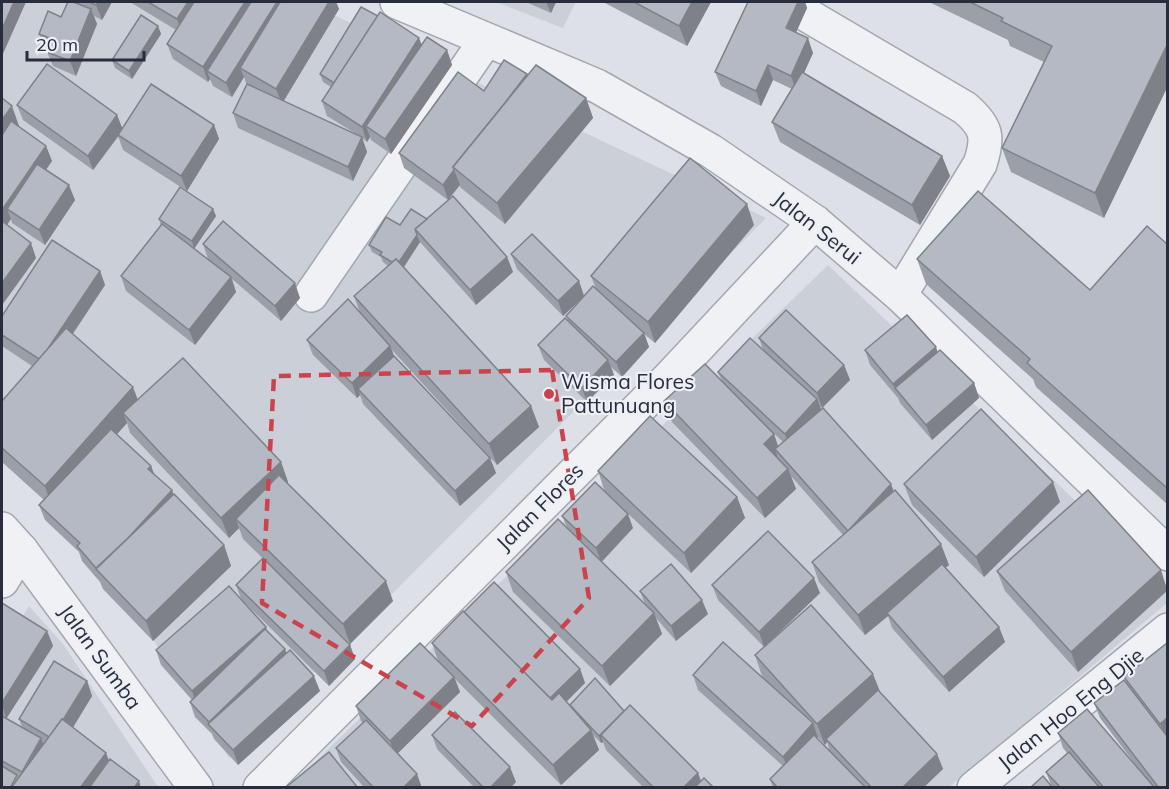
<svg xmlns="http://www.w3.org/2000/svg" width="1169" height="789" font-family="Mulish,sans-serif">
  <style>
    .built { fill: #cbcfd8 }
    .lines { fill: none; stroke-linecap: round; stroke-linejoin: round }
    .minor-casing { stroke: #a3a7b1; stroke-width: 36 }
    .minor { stroke: #f0f1f5; stroke-width: 33 }
    .wall { fill: #9b9fa8; fill-rule: evenodd }
    .shaded-wall { fill: #7e8288 }
    .building { fill: #b4b9c3; stroke: #7e8288; stroke-width: 1.5 }
    .marked { fill: none; stroke: #cb434c; stroke-width: 4.5; stroke-dasharray: 12 8; stroke-linejoin: round }
    .poi-dot { fill: #cb434c; stroke: #eceff4; stroke-width: 2 }
    .labels { text-anchor: middle; stroke-width: 4.5; stroke-linejoin: round; paint-order: stroke }
    .street-label { font-size: 21px; fill: #272d3d; stroke: #eceff4 }
    .poi-label { font-size: 21px; fill: #272d3d; stroke: #eceff4; text-anchor: start }
  </style>
  <rect width="100%" height="100%" fill="#dde0e7"/>
  <!-- built -->
  <g class="built">
    <path d="M2 2H306L766 218 229 758 79 524 2 455Z"/>
    <path d="M496 2H576L563 28Z"/>
    <path d="M828 265 1167 588V603L949 787 288 788Z"/>
    <path d="M29 606 63 644 158 787H2V650Z"/>
  </g>
  <g class="lines">
    <!-- minor casing -->
    <g class="minor-casing">
      <g id="minor">
        <path d="M397 2 597 86 711 151 815 222 900 295 1168 554"/>
        <path d="M807 15 965 108C987 127 989 137 980 164L900 295"/>
        <path d="M311 295 486 40"/>
        <path d="M2 529 21 550 196 788"/>
        <path d="M2 581 21 550"/>
        <path d="M260 788 667 380 815 222"/>
        <path d="M974 788 1168 630"/>
      </g>
    </g>
    <!-- minor -->
    <use href="#minor" class="minor"/>
  </g>
  <!-- wall -->
  <g class="wall">
    <path d="M67 2H112L102 20 94 16 97 24 76 76 53 66 47 52 48 50 44 49 39 34 61 17Z"/>
    <path d="M130 2H336L339 9 283 101 358 135 327 116 322 101 331 87 323 82 320 74 422 44 447 50 452 65 391 154 371 140 370 137 367 142 362 138 367 152 353 181 238 128 233 113 251 86 246 83 244 77 232 97 213 86 210 79 208 82 173 59 167 44 176 30Z"/>
    <path d="M526 2H556L551 13Z"/>
    <path d="M603 2H711L687 46Z"/>
    <path d="M748 2H805L807 8 796 33 813 53 804 73 942 156 950 176 920 225 780 142 772 122 792 89 773 80 761 106 721 86 715 72Z"/>
    <path d="M929 2H1167L1104 218 1011 172 1002 148 1044 62 1010 46 1008 40Z"/>
    <path d="M158 26 161 34 132 79 115 68 112 60Z"/>
    <path d="M527 74 528 75 586 98 593 118 505 224 460 187V185L448 199 507 257 513 272 476 305 420 242 404 267 531 406 539 427 497 465 392 350 394 356 490 458 496 473 460 506 363 404 360 395 357 398 313 355 307 340 360 313 354 296 388 266 383 262 381 257 372 252 369 245 400 225 427 219 448 200 404 168 399 153 484 91Z"/>
    <path d="M2 98 19 126V127L46 146 52 161 46 170 75 200 45 245 12 223 11 219 7 225 36 258 2 305Z"/>
    <path d="M17 105 117 115 122 128 214 125 219 139 187 191 123 150 118 136 93 170 23 120Z"/>
    <path d="M213 209 216 216 194 249 218 268 208 259 203 244 300 298 281 321 232 279 236 292 195 345 126 291 121 276 161 226 159 219Z"/>
    <path d="M754 225 655 343 644 334 649 347 622 377 611 367 614 375 587 402 544 360 538 345 568 321 566 316 584 296 563 316 517 269 511 254 579 281 584 296 596 289 591 276Z"/>
    <path d="M1167 244V504L1036 387 1033 379 926 284 917 259 1090 290Z"/>
    <path d="M100 271 105 285 73 334 137 399 281 462 288 482 287 483 393 601 350 644 243 539 239 528 229 538 130 433 127 423 117 434 151 466 154 475 172 490 173 494 224 545 231 566 153 641 103 589 100 582 82 561 79 552 45 520 39 505 44 500 2 462V401L32 366 2 346V316Z"/>
    <path d="M759 338 844 365 850 380 822 408 820 406 821 410 891 484 894 492 949 565 945 567 999 627 1005 642 949 692 892 628 888 616 865 635 819 582 812 562 843 535 791 476 796 489 765 518 672 422 664 401 722 381 718 372 763 350ZM764 424 783 442 778 447 774 434Z"/>
    <path d="M865 350 937 352 974 383 979 398 932 440 900 403 898 398 870 365Z"/>
    <path d="M598 471 737 497 745 518 691 573 605 492Z"/>
    <path d="M904 484 1060 502 984 577 912 505Z"/>
    <path d="M562 516 633 528 602 562 645 604 640 591 708 614 676 641 656 618 662 634 610 686 513 592 506 572 567 527Z"/>
    <path d="M997 571 1167 589 1078 672 1005 591Z"/>
    <path d="M236 585 350 645 355 659 329 686 241 599Z"/>
    <path d="M712 585 820 593 764 647 718 600Z"/>
    <path d="M2 603 47 631 53 646 6 719 22 727 19 719 87 681 92 696 73 727 109 760 139 781 141 788H2Z"/>
    <path d="M267 631 285 649 286 653 320 691 238 765 214 739 212 734 195 717 190 702 192 700 161 665 156 650Z"/>
    <path d="M432 643 580 669 585 683 566 702 570 705 624 711 698 773 701 781 714 788H644L606 750 603 742 601 743 593 735 599 750 561 785 455 679 460 692 398 753 422 788H365L341 762 336 748 363 723 361 721 356 706 438 661Z"/>
    <path d="M1167 643V788H1030L1051 785 1046 772 1067 753 1063 748 1058 733 1141 772 1100 718 1094 703 1126 682 1124 677Z"/>
    <path d="M755 655 881 693 937 754 943 769 923 788H773L770 779 783 766 698 690 693 675 770 684 762 676ZM818 737 825 745 827 742 830 752 817 739Z"/>
    <path d="M432 735 516 782 510 788H475L437 749Z"/>
  </g>
  <!-- shaded-wall -->
  <g class="shaded-wall">
    <path d="M14 2H26L2 56V29Z"/>
    <path d="M98 2H112L102 20 96 5Z"/>
    <path d="M188 2H202L182 34 177 19Z"/>
    <path d="M245 2H259L207 71 210 79 208 82 203 67Z"/>
    <path d="M277 2H282L240 68 244 77 232 97 226 83Z"/>
    <path d="M329 2H336L339 9 282 104 276 89Z"/>
    <path d="M546 2H556L551 13Z"/>
    <path d="M692 2H711L687 46 679 26Z"/>
    <path d="M798 2H805L807 8 791 43 786 28Z"/>
    <path d="M91 9 97 24 76 76 70 61Z"/>
    <path d="M158 26 161 34 132 79 129 71Z"/>
    <path d="M419 38 425 53 366 126 370 137 367 142 362 127Z"/>
    <path d="M808 38 813 53 796 90 791 76Z"/>
    <path d="M1167 45V88L1104 218 1095 193Z"/>
    <path d="M447 50 452 65 391 154 385 139Z"/>
    <path d="M768 65 773 80 761 106 756 91Z"/>
    <path d="M586 98 593 118 505 224 497 203Z"/>
    <path d="M12 106 19 126 2 150V120Z"/>
    <path d="M117 115 123 130 93 170 88 156Z"/>
    <path d="M214 125 219 139 187 191 181 176Z"/>
    <path d="M362 137 367 152 353 181 348 167Z"/>
    <path d="M46 146 52 161 15 214 7 209 11 219 2 232V210Z"/>
    <path d="M942 156 950 176 920 225 912 205Z"/>
    <path d="M454 170 460 185 448 200 443 185Z"/>
    <path d="M69 185 75 200 45 245 39 230Z"/>
    <path d="M747 204 754 225 655 343 648 322Z"/>
    <path d="M213 209 216 216 194 249 192 241Z"/>
    <path d="M417 235 420 242 400 273 397 265Z"/>
    <path d="M31 243 36 258 2 305V283Z"/>
    <path d="M507 257 513 272 476 305 470 290Z"/>
    <path d="M100 271 105 285 45 375 40 360Z"/>
    <path d="M231 277 236 292 195 345 189 330Z"/>
    <path d="M579 281 584 296 563 316 558 301Z"/>
    <path d="M295 283 300 298 281 321 275 306Z"/>
    <path d="M644 333 649 347 622 377 616 362Z"/>
    <path d="M390 346 396 361 358 389 360 395 357 398 352 383Z"/>
    <path d="M936 347 941 362 895 389 893 384Z"/>
    <path d="M608 360 614 375 587 402 582 388Z"/>
    <path d="M844 365 850 380 822 408 817 393Z"/>
    <path d="M974 383 979 398 932 440 926 425Z"/>
    <path d="M133 387 141 408 123 413 127 423 52 507 45 486Z"/>
    <path d="M817 399 823 414 790 449 785 434Z"/>
    <path d="M531 406 539 427 497 465 489 444Z"/>
    <path d="M774 434 781 455 775 449 778 458 764 444Z"/>
    <path d="M490 458 496 473 460 506 455 491Z"/>
    <path d="M281 462 288 482 242 525 236 519 239 528 229 538 221 518Z"/>
    <path d="M151 466 157 481 148 469Z"/>
    <path d="M788 469 796 489 765 518 757 498Z"/>
    <path d="M1053 482 1060 502 984 577 976 557Z"/>
    <path d="M891 484 896 499 848 531Z"/>
    <path d="M172 490 177 505 98 570Z"/>
    <path d="M737 497 745 518 691 573 684 553Z"/>
    <path d="M628 514 633 528 601 562 596 548Z"/>
    <path d="M941 544 949 565 889 615 887 613 888 616 865 635 858 615Z"/>
    <path d="M224 545 231 566 153 641 146 621Z"/>
    <path d="M1161 570 1167 589V591L1078 672 1071 652Z"/>
    <path d="M814 578 820 593 764 647 759 632Z"/>
    <path d="M386 581 393 601 350 644 343 624Z"/>
    <path d="M702 600 708 614 676 641 671 626Z"/>
    <path d="M654 613 662 634 610 686 602 666Z"/>
    <path d="M266 627 271 642 197 706 192 691Z"/>
    <path d="M999 627 1005 642 949 692 943 677Z"/>
    <path d="M47 631 53 646 6 719 2 703Z"/>
    <path d="M350 645 355 659 329 686 324 671Z"/>
    <path d="M285 649 290 664 211 727 209 722Z"/>
    <path d="M580 669 585 683 554 714 549 699Z"/>
    <path d="M873 674 881 694 826 739 827 742 825 745 817 724Z"/>
    <path d="M314 676 320 691 238 765 233 750Z"/>
    <path d="M454 677 460 692 395 756 390 741Z"/>
    <path d="M87 681 92 696 57 754 52 739Z"/>
    <path d="M1167 718V737L1166 738 1160 724Z"/>
    <path d="M627 719 601 735 603 742 601 743 599 736Z"/>
    <path d="M813 723 818 738 789 771 783 757Z"/>
    <path d="M591 730 599 750 561 785 553 765Z"/>
    <path d="M41 738 47 753 23 773Z"/>
    <path d="M106 753 114 773 103 788H80Z"/>
    <path d="M937 754 943 769 923 788H902Z"/>
    <path d="M510 767 516 782 510 788H490Z"/>
    <path d="M698 773 703 788H683Z"/>
    <path d="M417 774 422 788H403Z"/>
    <path d="M139 781 141 788H134Z"/>
  </g>
  <!-- building -->
  <g class="building">
    <path d="M2 2H14L2 29Z"/>
    <path d="M68 2H73L91 9 70 61 47 52 52 39 39 34 48 11 61 17Z"/>
    <path d="M89 2H98L96 5Z"/>
    <path d="M148 2H188L177 19Z"/>
    <path d="M194 2H245L203 67 167 44Z"/>
    <path d="M251 2H277L226 83 207 71Z"/>
    <path d="M280 2H329L276 89 240 68Z"/>
    <path d="M634 2H692L679 26Z"/>
    <path d="M748 2H798L786 28 808 38 791 76 768 65 756 91 715 72Z"/>
    <path d="M970 2H1167V45L1095 193 1002 148 1052 46 1001 21 1003 18Z"/>
    <path d="M361 7 378 16 334 83 320 74Z"/>
    <path d="M380 12 419 38 362 127 322 101Z"/>
    <path d="M141 15 158 26 129 71 112 60Z"/>
    <path d="M427 37 447 50 385 139 366 126Z"/>
    <path d="M504 60 527 74 504 104 453 167 454 170 443 185 399 153 458 72 484 91Z"/>
    <path d="M47 64 117 115 88 156 17 105Z"/>
    <path d="M536 65 586 98 497 203 453 167Z"/>
    <path d="M802 72 942 156 912 205 772 122Z"/>
    <path d="M151 84 214 125 181 176 118 135Z"/>
    <path d="M247 84 362 137 348 167 233 113Z"/>
    <path d="M2 98 12 106 2 120Z"/>
    <path d="M11 121 46 146 2 210V135Z"/>
    <path d="M690 158 747 204 648 322 591 276Z"/>
    <path d="M37 164 69 185 39 230 7 209Z"/>
    <path d="M180 187 213 209 192 241 159 219Z"/>
    <path d="M978 191 1090 290 1147 226 1167 244V488L1027 363 1030 359 917 259Z"/>
    <path d="M453 196 507 257 470 290 415 229Z"/>
    <path d="M411 209 427 219 415 229 417 235 399 262 396 259 392 262 380 255 382 252 369 245 386 217 400 225Z"/>
    <path d="M2 221 31 243 2 283Z"/>
    <path d="M223 221 295 283 275 306 203 244Z"/>
    <path d="M162 224 231 277 189 330 121 276Z"/>
    <path d="M532 234 579 281 558 301 511 254Z"/>
    <path d="M52 240 100 271 47 350 39 359 2 335V316Z"/>
    <path d="M396 259 531 406 489 444 354 296Z"/>
    <path d="M593 286 644 333 616 362 566 316Z"/>
    <path d="M348 299 390 346 352 383 307 340Z"/>
    <path d="M786 310 844 365 817 393 759 338Z"/>
    <path d="M907 315 936 347 893 384 865 350Z"/>
    <path d="M565 318 608 360 582 388 538 345Z"/>
    <path d="M66 328 133 387 45 486 2 448V401Z"/>
    <path d="M750 338 817 399 785 434 718 372Z"/>
    <path d="M940 350 974 383 926 425 895 388Z"/>
    <path d="M394 356 490 458 455 491 358 389Z"/>
    <path d="M183 358 281 462 221 518 123 413Z"/>
    <path d="M705 364 774 434 764 444 788 469 757 498 664 401Z"/>
    <path d="M823 408 891 484 848 531 775 449Z"/>
    <path d="M981 409 1053 482 976 557 904 484Z"/>
    <path d="M650 416 737 497 684 553 598 471Z"/>
    <path d="M111 429 151 466 148 469 172 490 128 538 96 568 77 546 80 543 39 505Z"/>
    <path d="M279 475 386 581 343 624 236 519Z"/>
    <path d="M595 482 628 514 596 548 562 516Z"/>
    <path d="M895 490 941 544 858 615 812 562Z"/>
    <path d="M1088 490 1161 570 1071 652 997 571Z"/>
    <path d="M174 494 224 545 146 621 96 569Z"/>
    <path d="M558 519 654 613 602 666 506 572Z"/>
    <path d="M768 531 814 578 759 632 712 585Z"/>
    <path d="M263 558 350 645 324 671 236 585Z"/>
    <path d="M671 564 702 600 671 626 640 591Z"/>
    <path d="M942 564 999 627 943 677 887 613Z"/>
    <path d="M494 582 580 669 550 698 464 612Z"/>
    <path d="M229 586 266 627 192 691 156 650Z"/>
    <path d="M2 603 47 631 2 703Z"/>
    <path d="M811 605 873 674 817 724 755 655Z"/>
    <path d="M463 611 552 700 559 693 591 730 553 765 432 643Z"/>
    <path d="M265 629 285 649 209 722 190 702Z"/>
    <path d="M723 642 813 723 783 757 693 675Z"/>
    <path d="M420 643 454 677 390 741 356 706Z"/>
    <path d="M1167 643V718L1160 724 1124 677Z"/>
    <path d="M290 650 314 676 233 750 208 724Z"/>
    <path d="M54 661 87 681 63 720 62 719 49 737 19 719Z"/>
    <path d="M595 678 624 711 599 736 570 705Z"/>
    <path d="M1124 680 1167 736V788H1159L1094 703Z"/>
    <path d="M878 690 937 754 902 788H872L826 739Z"/>
    <path d="M630 705 698 773 683 788H654L601 735Z"/>
    <path d="M1087 709 1155 788H1104L1058 733Z"/>
    <path d="M455 712 510 767 490 788H484L432 735Z"/>
    <path d="M2 716 41 738 22 772 2 761Z"/>
    <path d="M62 719 106 753 80 788H11Z"/>
    <path d="M366 720 417 774 403 788H374L336 748Z"/>
    <path d="M814 735 866 788H778L770 779Z"/>
    <path d="M329 752 358 788H285Z"/>
    <path d="M1069 752 1100 788H1061L1046 772Z"/>
    <path d="M110 759 139 781 134 788H89Z"/>
    <path d="M2 766 17 775 10 788H2Z"/>
    <path d="M1043 776 1053 788H1030Z"/>
    <path d="M704 778 714 788H694Z"/>
  </g>
  <!-- marked area -->
  <path class="marked" d="M552 370 589 598 472 726 262 603 274 376Z"/>
  <!-- markers -->
  <circle class="poi-dot" cx="549" cy="394" r="6"/>
  <g class="labels">
    <!-- street labels -->
    <g class="street-label">
      <text transform="translate(817 228) rotate(38)" y="7">Jalan Serui</text>
      <text transform="translate(540 507) rotate(-45)" y="7">Jalan Flores</text>
      <text transform="translate(100 657) rotate(54)" y="7">Jalan Sumba</text>
      <text transform="translate(1071 709) rotate(-39)" y="7">Jalan Hoo Eng Djie</text>
    </g>
    <!-- poi labels -->
    <g class="poi-label">
      <text x="561" y="389">Wisma Flores<tspan x="561" dy="24">Pattunuang</tspan></text>
    </g>
  </g>
  <!-- border -->
  <rect width="1169" height="789" fill="none" stroke="#272d3d" stroke-width="6"/>
  <!-- scale -->
  <path d="M27 51v9h117v-9" fill="none" stroke="#272d3d" stroke-width="3"/>
  <text x="36" y="51" font-size="18" fill="#272d3d" stroke="#eceff4" stroke-width="4.5" paint-order="stroke">20 m</text>
</svg>
